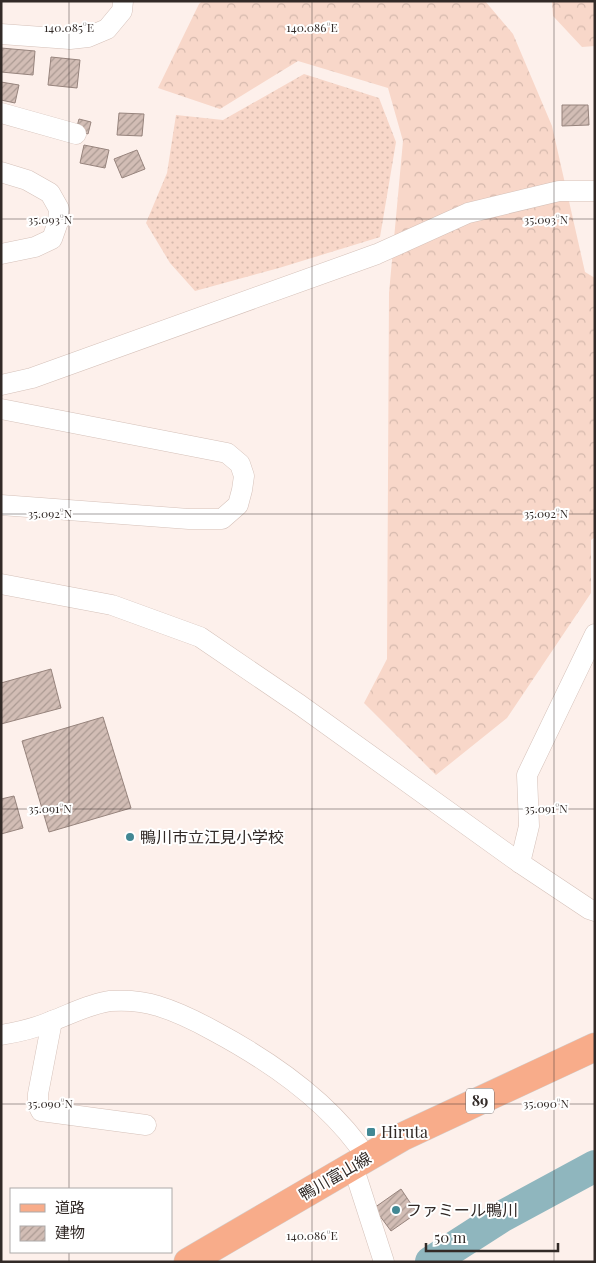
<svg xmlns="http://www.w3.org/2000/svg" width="596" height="1263" font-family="'Playfair Display','Noto Sans JP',serif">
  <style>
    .grass { fill: url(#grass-dots) }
    .forest { fill: url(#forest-crowns) }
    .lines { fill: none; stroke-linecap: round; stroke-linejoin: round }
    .river { stroke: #8fb6be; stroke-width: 32 }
    .building { fill: url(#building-hatch); stroke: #97847d }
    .minor-casing { stroke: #d5c1b9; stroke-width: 21 }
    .primary-casing { stroke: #d2d0cf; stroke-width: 29 }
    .minor { stroke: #fff; stroke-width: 20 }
    .primary { stroke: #f8ac8a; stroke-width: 28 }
    .ticks { fill: none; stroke: #322a27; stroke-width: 1; stroke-opacity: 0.45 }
    .poi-dot { fill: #428894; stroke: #fff; stroke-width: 2 }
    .labels { text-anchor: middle; stroke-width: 4; stroke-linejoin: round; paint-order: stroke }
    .shield { fill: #fff; stroke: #706a68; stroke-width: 1 }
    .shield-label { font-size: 15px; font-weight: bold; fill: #322a27 }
    .poi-label { font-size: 16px; fill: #322a27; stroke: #fff; text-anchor: start }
    .street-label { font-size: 16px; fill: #322a27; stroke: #fff }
    .ticks-label { font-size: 12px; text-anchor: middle; fill: #322a27; stroke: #fff; stroke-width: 4; stroke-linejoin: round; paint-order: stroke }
  </style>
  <defs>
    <pattern id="grass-dots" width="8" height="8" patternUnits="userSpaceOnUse" patternTransform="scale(1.25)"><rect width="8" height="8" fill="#f8d7c9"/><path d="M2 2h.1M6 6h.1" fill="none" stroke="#d5b9ad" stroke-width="1.8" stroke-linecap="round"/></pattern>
    <pattern id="forest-crowns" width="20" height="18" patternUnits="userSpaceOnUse" patternTransform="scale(1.25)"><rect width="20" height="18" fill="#f8d7c9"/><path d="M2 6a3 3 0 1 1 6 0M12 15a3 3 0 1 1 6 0" fill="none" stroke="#d5b9ad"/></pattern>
    <pattern id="building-hatch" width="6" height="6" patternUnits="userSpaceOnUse" patternTransform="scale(1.25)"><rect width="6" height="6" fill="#d2bdb5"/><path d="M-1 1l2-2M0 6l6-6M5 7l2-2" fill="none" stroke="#ab9a93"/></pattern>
  </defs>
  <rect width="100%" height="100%" fill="#fdf0eb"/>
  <!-- grass -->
  <path class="grass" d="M304 74 379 98 396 142 380 237 279 268 195 291 170 263 146 223 167 173 176 115 223 120Z"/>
  <!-- forest -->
  <g class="forest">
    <path d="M202 1H485L513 34 552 126 585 272 595 278V537L591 540V593L507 718 436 775 364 703 387 659 389 293 403 141 388 88 298 61 220 109 158 88 199 4Z"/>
    <path d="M552 1H595V46L582 47 553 16Z"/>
  </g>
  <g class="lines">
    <!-- river -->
    <path class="river" d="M431 1262 501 1217 595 1166"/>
  </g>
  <!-- building -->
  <g class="building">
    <path d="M1 48 35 51 33 75 1 72Z"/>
    <path d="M51 57 80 60 77 88 48 85Z"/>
    <path d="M1 82 19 85 15 103 1 100Z"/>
    <path d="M562 105H588L589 125 562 126Z"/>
    <path d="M119 113 144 114 142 136 117 135Z"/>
    <path d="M79 119 91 122 88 134 76 130Z"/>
    <path d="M84 145 109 150 105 168 80 163Z"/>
    <path d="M137 150 145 169 122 178 114 159Z"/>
    <path d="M51 669 61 708 1 724V683Z"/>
    <path d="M103 717 131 808 49 832 22 741Z"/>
    <path d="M14 796 23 828 1 834V799Z"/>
    <path d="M401 1189 417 1213 391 1231 374 1208Z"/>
  </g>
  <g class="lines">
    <!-- minor casing -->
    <g class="minor-casing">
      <g id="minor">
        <path d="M1 34 70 39 88 37 107 29 122 11 123 1"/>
        <path d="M1 113 76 134"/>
        <path d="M1 172 27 180 50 193 59 209 58 222 52 239 35 247 1 254"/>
        <path d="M1 385 32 378 377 254 468 213 559 191H595"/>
        <path d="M1 409 227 453 240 464 244 476 242 490 238 505 222 519H189L1 505"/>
        <path d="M1 584 112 605 200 637 300 705 520 863 589 909 595 911"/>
        <path d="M520 863 529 826 527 775 595 634"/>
        <path d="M52 1021 38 1094V1105L41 1111 146 1125"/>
        <path d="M1 1035C19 1032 36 1028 52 1021 71 1014 89 1004 110 1001 126 1000 143 1001 158 1006 178 1012 196 1021 214 1031 270 1061 332 1104 367 1158"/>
        <path d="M353 1166 384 1262"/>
      </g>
    </g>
    <!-- primary casing -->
    <g class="primary-casing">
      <path id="primary" d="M188 1262 404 1136 595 1047"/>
    </g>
    <!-- minor -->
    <use href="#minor" class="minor"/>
    <!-- primary -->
    <use href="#primary" class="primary"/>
  </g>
  <!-- ticks -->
  <path class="ticks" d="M69 1V1189M312 1V1262M554 1V1262M1 219H595M1 514H595M1 809H595M1 1104H595M69 1252V1262"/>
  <!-- markers -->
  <g class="poi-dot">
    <circle cx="130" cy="837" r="5"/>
    <rect x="366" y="1127" width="10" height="10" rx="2.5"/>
    <circle cx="396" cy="1210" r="5"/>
  </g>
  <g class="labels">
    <!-- shield labels -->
    <rect class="shield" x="466" y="1088.5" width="28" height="25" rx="4"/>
    <g class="shield-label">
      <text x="480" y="1106">89</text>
    </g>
    <!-- poi labels -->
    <g class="poi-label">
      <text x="140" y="843">鴨川市立江見小学校</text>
      <text x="381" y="1138">Hiruta</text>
      <text x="406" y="1216">ファミール鴨川</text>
    </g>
    <!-- street labels -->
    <g class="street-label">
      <text transform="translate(335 1176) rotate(-30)" y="6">鴨川富山線</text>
    </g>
  </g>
  <g class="ticks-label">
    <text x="69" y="32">140.085°E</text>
    <text x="312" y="32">140.086°E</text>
    <text x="50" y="224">35.093°N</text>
    <text x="546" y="224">35.093°N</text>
    <text x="50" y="518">35.092°N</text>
    <text x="546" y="518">35.092°N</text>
    <text x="50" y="813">35.091°N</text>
    <text x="546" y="813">35.091°N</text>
    <text x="50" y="1108">35.090°N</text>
    <text x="546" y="1108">35.090°N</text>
    <text x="312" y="1240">140.086°E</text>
  </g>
  <!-- border -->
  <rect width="596" height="1263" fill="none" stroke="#322a27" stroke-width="5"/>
  <!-- legend -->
  <rect x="10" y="1188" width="162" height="65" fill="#ffffff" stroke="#adaaa9"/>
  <rect x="20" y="1204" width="25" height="8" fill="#f8ac8a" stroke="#adaaa9"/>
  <text x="55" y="1213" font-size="15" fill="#322a27">道路</text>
  <rect x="20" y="1226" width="25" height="15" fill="url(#building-hatch)" stroke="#adaaa9"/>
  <text x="55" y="1238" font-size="15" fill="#322a27">建物</text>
  <!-- scale -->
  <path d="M426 1243v8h132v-8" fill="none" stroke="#322a27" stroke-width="2.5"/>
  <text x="434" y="1243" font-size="15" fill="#322a27" stroke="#ffffff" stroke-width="4" paint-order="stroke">50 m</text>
</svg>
